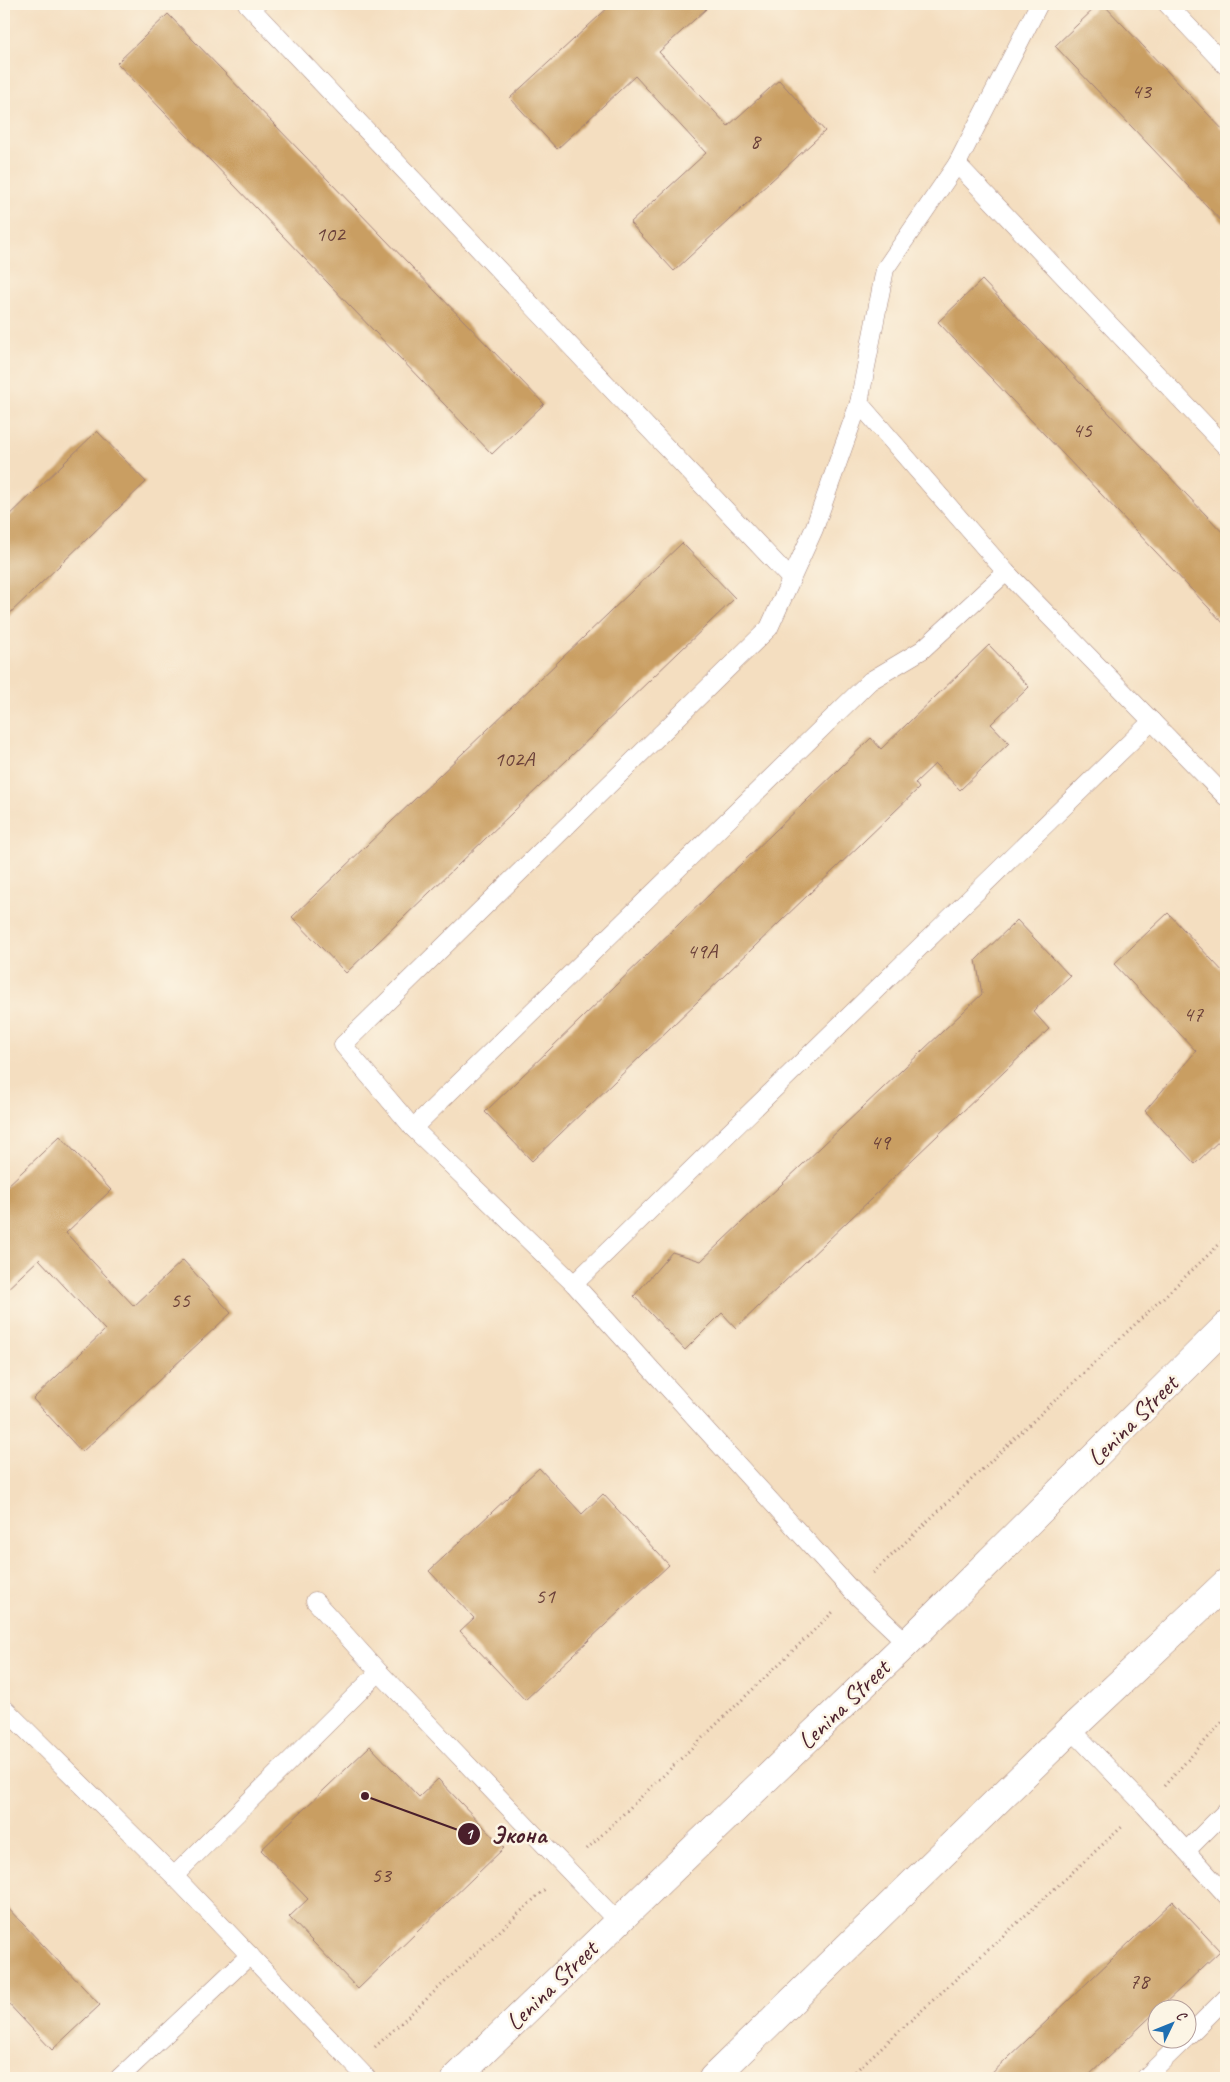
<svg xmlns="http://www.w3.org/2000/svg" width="1230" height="2082" font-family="Caveat,sans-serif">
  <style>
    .building { fill: #c99e62 }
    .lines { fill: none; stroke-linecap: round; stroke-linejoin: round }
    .lane-casing { stroke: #9f7e76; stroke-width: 19 }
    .secondary-casing { stroke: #9f7e76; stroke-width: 29 }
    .path { stroke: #9f7e76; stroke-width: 3; stroke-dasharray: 1 4; stroke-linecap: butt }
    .lane { stroke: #fff; stroke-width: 18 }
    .secondary { stroke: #fff; stroke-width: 28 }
    .labels { text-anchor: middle; stroke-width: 5; stroke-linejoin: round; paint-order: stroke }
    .number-label { font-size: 22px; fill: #6a3f39 }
    .street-label { font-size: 25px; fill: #4a1f2b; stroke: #fcf5e5 }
    .leader { fill: none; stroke: #4a1f2b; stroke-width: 2 }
    .callout-dot { fill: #4a1f2b; stroke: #fcf5e5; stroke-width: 2 }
    .mark-label { font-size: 15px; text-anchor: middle; font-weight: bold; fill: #fff }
    .callout-label { font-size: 26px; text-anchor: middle; font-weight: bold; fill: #4a1f2b; stroke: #fcf5e5; stroke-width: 5; stroke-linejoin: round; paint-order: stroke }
  </style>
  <rect width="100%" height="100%" fill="#fcf5e5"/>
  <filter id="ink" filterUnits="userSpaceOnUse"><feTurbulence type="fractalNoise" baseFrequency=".02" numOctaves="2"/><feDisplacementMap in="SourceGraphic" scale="10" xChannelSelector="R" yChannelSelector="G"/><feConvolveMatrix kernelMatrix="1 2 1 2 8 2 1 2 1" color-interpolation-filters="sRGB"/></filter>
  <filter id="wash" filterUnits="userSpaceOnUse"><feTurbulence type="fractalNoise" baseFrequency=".0096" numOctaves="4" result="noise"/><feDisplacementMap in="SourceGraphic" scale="20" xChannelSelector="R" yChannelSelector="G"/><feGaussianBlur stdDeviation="1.12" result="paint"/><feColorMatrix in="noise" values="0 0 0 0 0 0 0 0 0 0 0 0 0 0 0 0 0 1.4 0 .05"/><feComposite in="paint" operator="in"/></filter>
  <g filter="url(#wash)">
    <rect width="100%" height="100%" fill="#f4dec0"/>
    <g id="blocks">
      <!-- building -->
      <g class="building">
        <path d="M612 4H701L706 9 659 52 728 126 779 80 825 131 674 271 630 223 706 153 635 76 557 149 510 98Z"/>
        <path d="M1099 4H1103L1226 133V226L1055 46Z"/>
        <path d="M168 14 544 404 492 454 117 63Z"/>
        <path d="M982 280 1226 536V626L938 322Z"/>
        <path d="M97 431 146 482 4 619V521Z"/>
        <path d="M682 543 735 598 346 973 292 917Z"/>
        <path d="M989 645 1029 687 991 724 1009 743 960 790 935 764 915 783 919 788 532 1161 485 1112 871 738 881 749Z"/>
        <path d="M1168 913 1226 975V1134L1195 1164 1145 1111 1196 1051 1114 964Z"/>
        <path d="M1017 920 1070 976 1033 1011 1049 1029 736 1328 722 1313 685 1350 634 1296 672 1252 701 1261 982 994 976 960Z"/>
        <path d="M60 1136 111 1190 66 1233 134 1306 183 1260 231 1313 82 1452 33 1399 105 1330 39 1259 4 1292V1189Z"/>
        <path d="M539 1468 582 1514 603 1494 669 1565 525 1700 460 1631 474 1618 429 1571Z"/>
        <path d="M370 1746 419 1797 438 1779 504 1848 358 1989 289 1917 308 1899 261 1850Z"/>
        <path d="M1173 1901 1220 1951 1086 2078H987Z"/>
        <path d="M4 1904 100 2005 52 2050 4 1999Z"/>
        <path d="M1226 2071V2078H1222L1220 2077Z"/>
      </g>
    </g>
  </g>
  <g filter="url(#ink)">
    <use href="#blocks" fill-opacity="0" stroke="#9f7e76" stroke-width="1"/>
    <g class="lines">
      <!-- lane casing -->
      <g class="lane-casing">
        <g id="lane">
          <path d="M247 4 791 579"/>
          <path d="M1167 4 1226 66"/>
          <path d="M957 164 1039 4"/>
          <path d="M859 403 1006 572 1226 797"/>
          <path d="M413 1128 870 681 922 650 1006 572"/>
          <path d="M574 1284 1152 721"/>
          <path d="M315 1601 379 1672"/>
          <path d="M907 1643 853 1592 574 1284 413 1128 343 1045 769 628 814 529 859 403 885 269 957 164 1226 447"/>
          <path d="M4 1708 174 1876 367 2078"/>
          <path d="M1071 1729 1145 1806 1226 1895"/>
          <path d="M1186 1851 1226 1811"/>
          <path d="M174 1876 379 1672 617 1921"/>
          <path d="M1188 2036 1226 1998"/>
          <path d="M119 2078 250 1955"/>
          <path d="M1145 2078 1184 2040"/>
        </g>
      </g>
      <!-- secondary casing -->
      <g class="secondary-casing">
        <g id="secondary">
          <path d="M456 2078 907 1643 1226 1326"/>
          <path d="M713 2078 1071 1729 1226 1583"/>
        </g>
      </g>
      <!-- path -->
      <g class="path">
        <path d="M873 1573 1226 1238"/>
        <path d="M1164 1786 1226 1718"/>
        <path d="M587 1849 833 1612"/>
        <path d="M375 2047 546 1888"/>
        <path d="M848 2078 1124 1825"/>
      </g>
      <!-- lane -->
      <use href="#lane" class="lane"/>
      <!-- secondary -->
      <use href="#secondary" class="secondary"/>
    </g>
  </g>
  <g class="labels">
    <!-- number labels -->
    <g class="number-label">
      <text x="1141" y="98">43</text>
      <text x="755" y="148">8</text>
      <text x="330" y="241">102</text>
      <text x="1082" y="437">45</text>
      <text x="514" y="766">102А</text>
      <text x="702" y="958">49А</text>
      <text x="1193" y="1021">47</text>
      <text x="880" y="1149">49</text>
      <text x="180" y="1307">55</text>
      <text x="545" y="1603">51</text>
      <text x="381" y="1882">53</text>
      <text x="1139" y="1988">78</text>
    </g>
    <!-- street labels -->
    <g class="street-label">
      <text transform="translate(1132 1420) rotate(-45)" y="9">Lenina Street</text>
      <text transform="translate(843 1704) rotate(-44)" y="9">Lenina Street</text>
      <text transform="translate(551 1985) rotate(-44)" y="9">Lenina Street</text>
    </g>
  </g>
  <!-- callouts -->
  <path class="leader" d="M365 1796L469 1834"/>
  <g class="callout-dot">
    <circle cx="365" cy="1796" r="5"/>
    <circle cx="469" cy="1834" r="12"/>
  </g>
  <g class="mark-label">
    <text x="469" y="1839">1</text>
  </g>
  <g class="callout-label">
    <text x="519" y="1843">Экона</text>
  </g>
  <!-- margin -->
  <rect width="1230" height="2082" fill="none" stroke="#fcf5e5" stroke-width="20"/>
  <!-- north arrow -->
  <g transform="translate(1172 2024) rotate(47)"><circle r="24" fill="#fcf5e5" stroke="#b59f9b"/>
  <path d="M0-4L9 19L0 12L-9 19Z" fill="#1f6fb2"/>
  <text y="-8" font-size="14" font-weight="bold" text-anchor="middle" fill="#4a1f2b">С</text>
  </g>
</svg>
